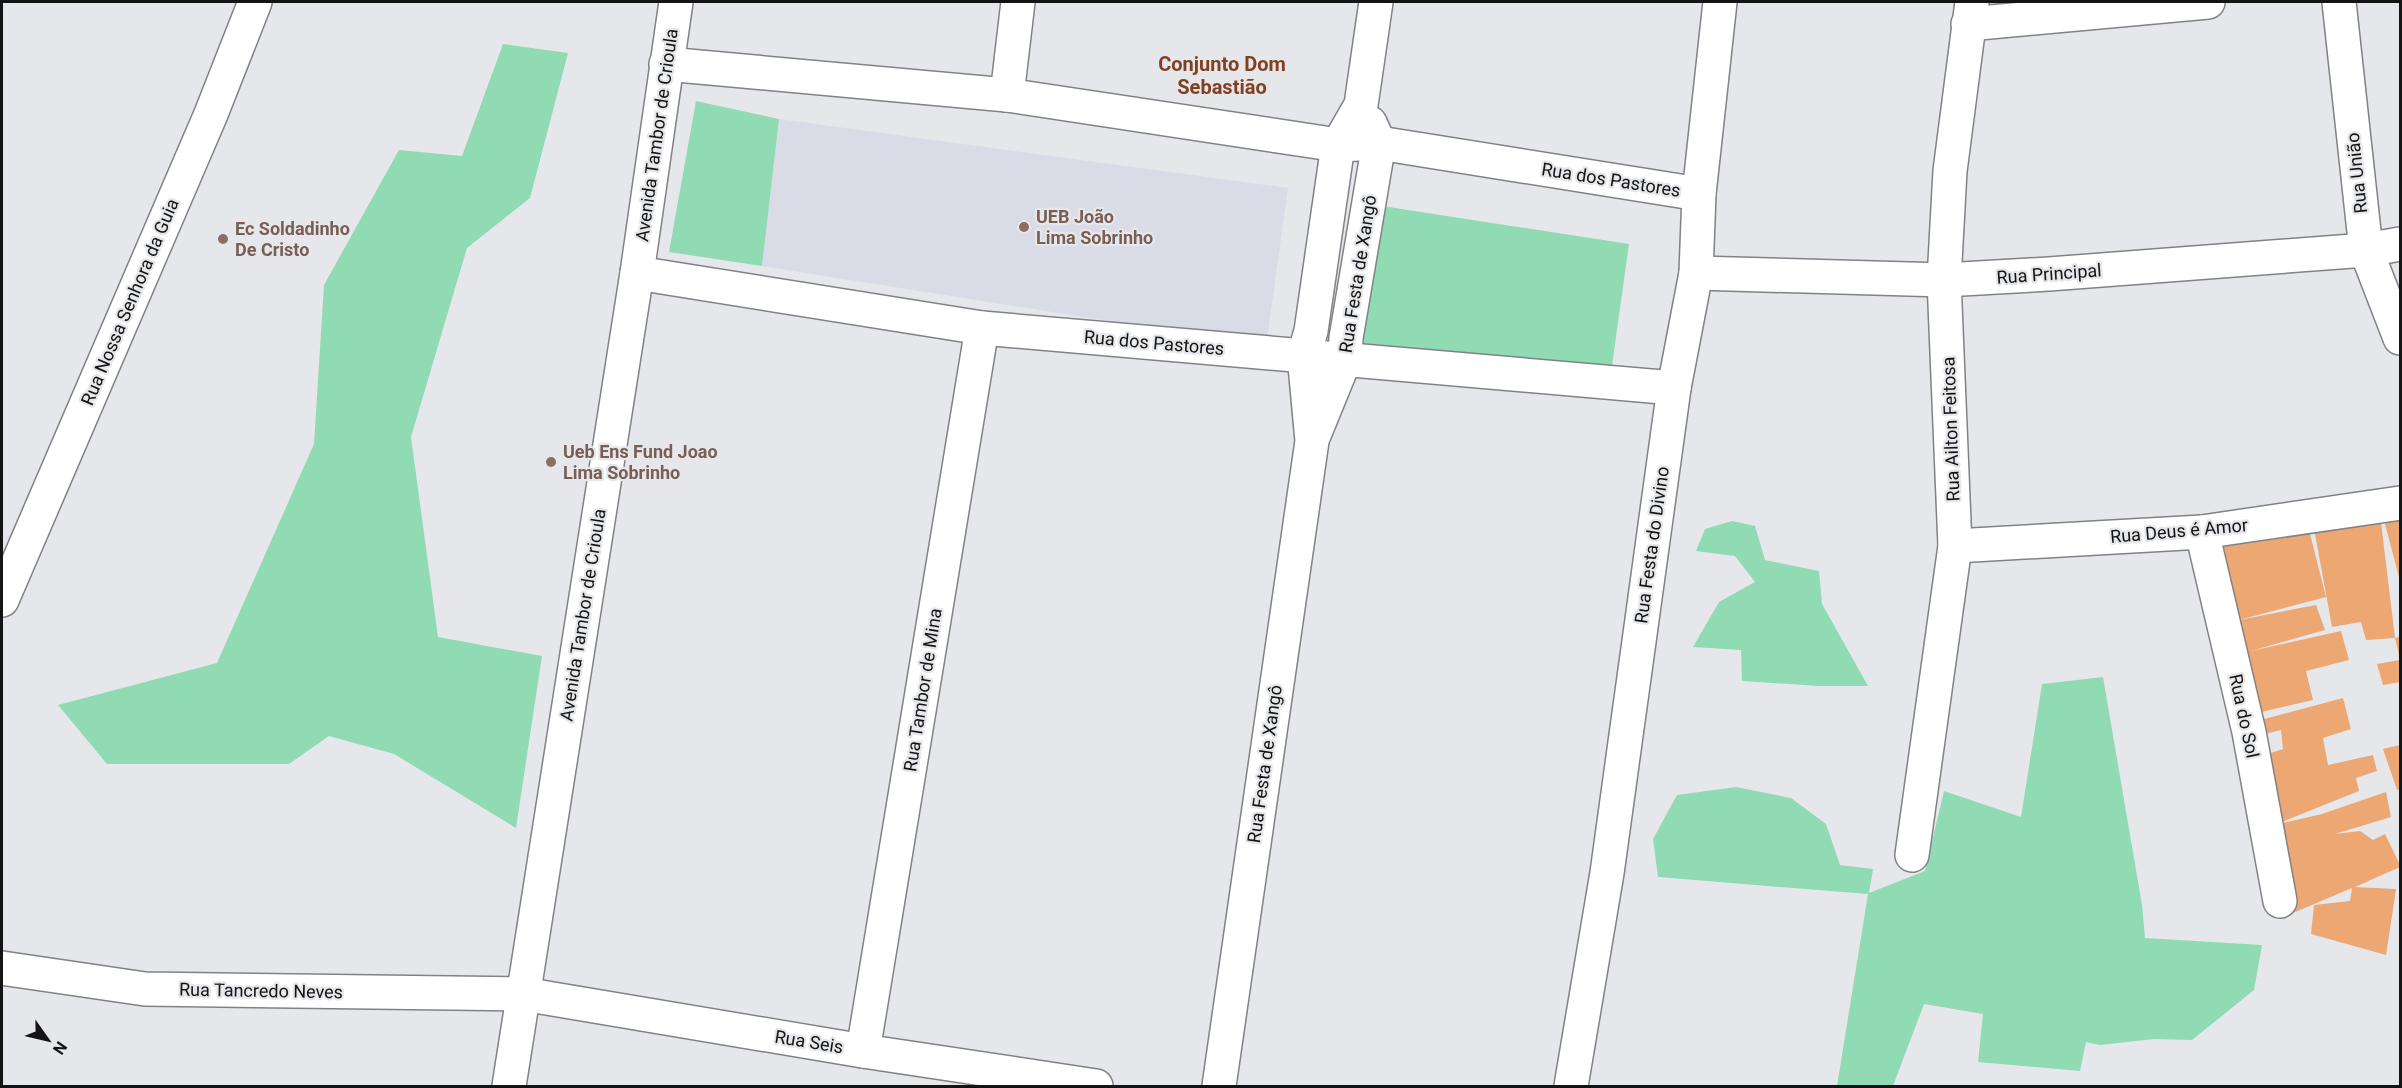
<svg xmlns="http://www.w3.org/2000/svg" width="2402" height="1088" font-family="Roboto,sans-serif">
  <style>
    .built { fill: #d9dce6 }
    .green { fill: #90dbb3 }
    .building { fill: #eca773 }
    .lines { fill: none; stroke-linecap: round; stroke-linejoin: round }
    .street-casing { stroke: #818285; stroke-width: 36 }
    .secondary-casing { stroke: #818285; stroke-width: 36 }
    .street { stroke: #fff; stroke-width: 33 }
    .secondary { stroke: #fff; stroke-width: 33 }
    .education-dot { fill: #8d6e63; stroke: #e6e7ea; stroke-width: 2 }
    .labels { text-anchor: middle; stroke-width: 4.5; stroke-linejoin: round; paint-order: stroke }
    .street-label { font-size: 18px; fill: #141415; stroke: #e6e7ea }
    .education-label { font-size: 18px; font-weight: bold; fill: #785e54; stroke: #e6e7ea; text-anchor: start }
    .neighbourhood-label { font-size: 20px; font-weight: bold; fill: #824022; stroke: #e6e7ea }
  </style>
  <rect width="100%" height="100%" fill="#e6e7ea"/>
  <!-- built -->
  <path class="built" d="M779 119 1288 188 1266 346 762 266Z"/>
  <!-- green -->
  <g class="green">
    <path d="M503 44 568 53 530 198 467 248 411 437 438 637 542 656 516 828 394 754 329 736 289 764H107L58 705 217 663 314 444 324 285 399 150 462 156Z"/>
    <path d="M696 101 779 119 762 266 669 252Z"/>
    <path d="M1382 206 1629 244 1609 387 1352 350Z"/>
    <path d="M1732 521 1755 526 1765 560 1819 571 1822 604 1868 686H1819L1742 681 1741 650 1693 647 1719 602 1755 582 1735 556 1696 551 1705 529Z"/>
    <path d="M2103 677 2142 905 2145 938 2262 945 2254 990 2192 1040 2154 1039 2100 1045 2086 1042 2080 1071 1978 1062 1983 1014 1924 1004 1893 1086H1837L1868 894 1658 877 1653 839 1677 795 1736 787 1791 798 1826 824 1840 865 1873 869 1869 893 1925 871 1944 791 2021 817 2042 684Z"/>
  </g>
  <!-- building -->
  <g class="building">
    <path d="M2380 514 2395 638 2400 637V660L2395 638 2366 640 2361 622 2332 627 2313 523Z"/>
    <path d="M2400 518V581L2384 520Z"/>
    <path d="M2309 530 2326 597 2239 620 2316 605 2325 630 2251 651 2341 631 2349 660 2306 671 2313 700 2253 714 2214 545Z"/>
    <path d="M2400 660V682L2383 685 2377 664Z"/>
    <path d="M2343 698 2351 729 2323 738 2328 765 2373 755 2377 771 2356 778 2359 791 2274 825 2262 756 2283 749 2281 730 2261 735 2257 721Z"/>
    <path d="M2400 745V789L2397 790 2383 749Z"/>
    <path d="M2386 792 2391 817 2335 834 2360 831 2373 840 2385 834 2400 865V867L2355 887 2396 889 2386 955 2311 934 2314 905 2350 901 2352 888 2293 913 2274 825 2322 814Z"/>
  </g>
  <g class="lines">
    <!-- street casing -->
    <g class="street-casing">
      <g id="street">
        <path d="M2339 2 2366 250 2400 338"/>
        <path d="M1968 24 2208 2"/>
        <path d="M666 64 1007 95 1338 145 1379 143 1699 194"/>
        <path d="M1007 95 1018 2"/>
        <path d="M637 273 982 328 1674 388"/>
        <path d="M1696 273 1944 280 2049 274 2366 250 2400 244"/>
        <path d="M1314 435 1345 359 1346 338 1379 143 1370 123"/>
        <path d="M2202 532 2249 732 2280 901"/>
        <path d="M1955 546 2202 532 2400 503"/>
        <path d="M2 600 211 114 255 2"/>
        <path d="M1912 855 1955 546 1944 280 1950 171 1972 2"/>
        <path d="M863 1051 982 328"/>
        <path d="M509 1086 637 273 676 2"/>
        <path d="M1219 1086 1312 441 1304 355 1311 331 1338 145 1361 105 1376 2"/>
        <path d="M1571 1086 1607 873 1674 388 1696 273 1699 194 1720 2"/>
      </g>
    </g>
    <!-- secondary casing -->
    <g class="secondary-casing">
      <path id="secondary" d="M2 968 145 989 523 994 863 1051 1096 1086"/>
    </g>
    <!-- street -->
    <use href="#street" class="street"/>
    <!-- secondary -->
    <use href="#secondary" class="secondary"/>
  </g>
  <!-- markers -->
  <g class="education-dot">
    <circle cx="1024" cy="227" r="6"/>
    <circle cx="223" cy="239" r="6"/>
    <circle cx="551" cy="462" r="6"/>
  </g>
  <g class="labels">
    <!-- street labels -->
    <g class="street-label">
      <text transform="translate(657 135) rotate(-82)" y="6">Avenida Tambor de Crioula</text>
      <text transform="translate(2357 173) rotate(-96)" y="6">Rua União</text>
      <text transform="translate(1611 180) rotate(9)" y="6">Rua dos Pastores</text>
      <text transform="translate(1358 274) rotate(-81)" y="6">Rua Festa de Xangô</text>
      <text transform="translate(2049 274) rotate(-4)" y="6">Rua Principal</text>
      <text transform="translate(130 302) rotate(-67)" y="6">Rua Nossa Senhora da Guia</text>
      <text transform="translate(1154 343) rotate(5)" y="6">Rua dos Pastores</text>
      <text transform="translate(1951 429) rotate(-92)" y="6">Rua Ailton Feitosa</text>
      <text transform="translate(2179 531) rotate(-5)" y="6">Rua Deus é Amor</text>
      <text transform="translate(1652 545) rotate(-82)" y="6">Rua Festa do Divino</text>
      <text transform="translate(583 615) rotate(-81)" y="6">Avenida Tambor de Crioula</text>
      <text transform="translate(923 690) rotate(-81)" y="6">Rua Tambor de Mina</text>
      <text transform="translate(2244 716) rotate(78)" y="6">Rua do Sol</text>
      <text transform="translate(1265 764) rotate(-82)" y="6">Rua Festa de Xangô</text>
      <text transform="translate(261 991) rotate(1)" y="6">Rua Tancredo Neves</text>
      <text transform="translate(809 1042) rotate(9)" y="6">Rua Seis</text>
    </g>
    <!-- education labels -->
    <g class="education-label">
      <text x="1036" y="223">UEB João<tspan x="1036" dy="21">Lima Sobrinho</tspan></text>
      <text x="235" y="235">Ec Soldadinho<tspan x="235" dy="21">De Cristo</tspan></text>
      <text x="563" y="458">Ueb Ens Fund Joao<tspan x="563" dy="21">Lima Sobrinho</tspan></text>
    </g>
    <!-- neighbourhood labels -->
    <g class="neighbourhood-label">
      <text x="1222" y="71">Conjunto Dom<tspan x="1222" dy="23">Sebastião</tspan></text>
    </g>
  </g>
  <!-- border -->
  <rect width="2402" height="1088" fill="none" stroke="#141415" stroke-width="6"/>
  <!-- north arrow -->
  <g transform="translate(48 1040) rotate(124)" stroke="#e6e7ea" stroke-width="4.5" paint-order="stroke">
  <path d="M0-4.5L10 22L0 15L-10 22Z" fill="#141415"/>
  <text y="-9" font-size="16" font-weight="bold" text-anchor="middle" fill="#141415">N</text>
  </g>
</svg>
